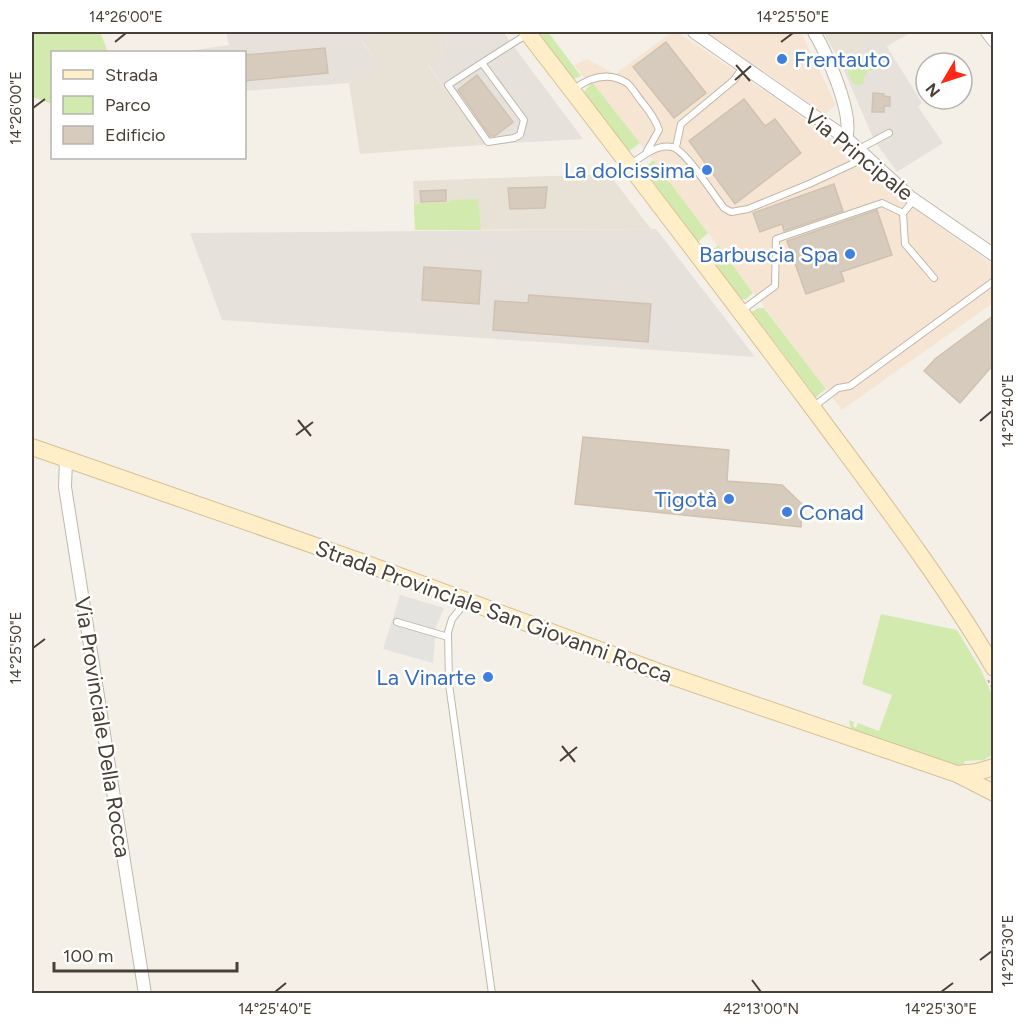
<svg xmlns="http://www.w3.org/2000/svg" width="1025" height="1025" font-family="Figtree,sans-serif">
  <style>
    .residential { fill: #e8e1d6 }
    .commercial { fill: #f7e5d3 }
    .industrial { fill: #e7e1dc }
    .green { fill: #d3eaaf }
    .parking { fill: #e5e3e0 }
    .building { fill: #d6cbbd; stroke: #d1c2b0; stroke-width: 1.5 }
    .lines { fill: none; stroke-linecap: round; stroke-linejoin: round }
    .lane-casing { stroke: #c0b7aa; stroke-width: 8 }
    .street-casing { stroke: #c0b7aa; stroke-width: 14 }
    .secondary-casing { stroke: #d6c196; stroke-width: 18 }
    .path { stroke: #c2b29b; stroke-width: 2; stroke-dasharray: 3 3; stroke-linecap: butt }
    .lane { stroke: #fff; stroke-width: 6 }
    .street { stroke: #fff; stroke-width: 12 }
    .secondary { stroke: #ffeec7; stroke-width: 16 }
    .ticks { fill: none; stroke: #484036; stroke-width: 2 }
    .shop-dot { fill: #3f7fe0; stroke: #fff; stroke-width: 2 }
    .labels { text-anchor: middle; stroke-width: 5; stroke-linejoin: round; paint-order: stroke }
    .shop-label { font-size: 22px; fill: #366cbe; stroke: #fff; text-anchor: end }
    .street-label { font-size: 22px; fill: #484036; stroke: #fff }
    .neatline { fill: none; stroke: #484036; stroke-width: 2 }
    .ticks-label { font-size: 15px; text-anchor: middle; fill: #484036 }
  </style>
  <rect width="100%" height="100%" fill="#f4f0e8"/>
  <!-- residential -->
  <g class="residential">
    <path d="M383 32H438L442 55 428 65 473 130 480 145 360 154 349 83 381 66 362 41Z"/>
    <path d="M823 32H912L887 46 881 37 839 59Z"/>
    <path d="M609 174 651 229 415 230 413 181Z"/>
  </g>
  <!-- commercial -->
  <g class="commercial">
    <path d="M672 32H678L785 105 839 145 887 189 993 265V303L842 410 653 160 592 82 590 85 574 65 587 59 615 74Z"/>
    <path d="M707 32H801L836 105 825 114Z"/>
  </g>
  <!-- industrial -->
  <g class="industrial">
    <path d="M226 32H383L362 42 381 66 349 83 245 91 244 52H195V50L229 45Z"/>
    <path d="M438 32H503L583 139 480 145 473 130 428 64 442 55Z"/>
    <path d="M881 37 922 103 918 107 943 143 897 172 874 140 839 59Z"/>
    <path d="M656 229 755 357 222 320 190 233Z"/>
  </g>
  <!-- green -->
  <g class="green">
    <path d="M32 32H100L108 52H52V104L32 97Z"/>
    <path d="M537 32H548L581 76 574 79Z"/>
    <path d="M866 54 883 58 884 66 880 69 868 71 864 77 863 85 853 84 848 74 850 61Z"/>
    <path d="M592 82 640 143 628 152 584 92Z"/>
    <path d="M653 160 708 233 698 242 644 169Z"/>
    <path d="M478 199 481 230H415L414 204 451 202V200Z"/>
    <path d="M718 245 753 293 746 299H741L708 255Z"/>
    <path d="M758 308H764L826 389 816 397 752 312Z"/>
    <path d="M881 614 957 630 981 670 993 697V754L984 760 965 761 963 766 926 758 851 730 849 720 854 722 853 726 856 728 858 723 879 731 892 695 862 684Z"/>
  </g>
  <!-- parking -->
  <path class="parking" d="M400 595 444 608 436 627 433 663 383 649Z"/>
  <!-- building -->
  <g class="building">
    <path d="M666 42 706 93 674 118 633 67Z"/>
    <path d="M325 48 328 73 244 81V55Z"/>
    <path d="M477 75 513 122 495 136H490L458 90Z"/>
    <path d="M873 93 884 94 883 96 890 97V106H884V112H872Z"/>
    <path d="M744 99 765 126 775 119 801 153 735 204 689 141Z"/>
    <path d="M834 184 843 211 784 231 782 224 760 232 753 213Z"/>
    <path d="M547 187 545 208 510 209 508 188Z"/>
    <path d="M446 190V201L421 202 420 191Z"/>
    <path d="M877 210 892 255 841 272 844 281 806 294 787 241Z"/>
    <path d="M424 267 481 271 479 304 422 300Z"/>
    <path d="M529 295 651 304 648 342 493 330 495 301 528 303Z"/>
    <path d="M993 316V365L960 403 924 371 935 359Z"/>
    <path d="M583 437 729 450 727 481 782 485 802 504 801 527 575 504Z"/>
  </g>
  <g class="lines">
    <!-- lane casing -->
    <g class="lane-casing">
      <g id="lane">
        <path d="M482 63 524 120 520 135 514 138 488 142 448 85C474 68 500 51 526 35"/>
        <path d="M574 89C589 78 608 71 627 83 632 87 637 96 642 102 649 111 655 118 659 130L647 151"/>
        <path d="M676 147 681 124 734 80 743 67"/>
        <path d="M859 149 889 133"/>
        <path d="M630 165C642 156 657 144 672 147 686 150 714 196 724 208L731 212 748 209 809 184 867 157"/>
        <path d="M903 213 905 244 934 278"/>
        <path d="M741 311 775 286 776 239 882 203 903 213 914 200"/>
        <path d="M813 407 838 388 850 386 994 281"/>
        <path d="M465 603 452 619 448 632 449 684 492 994"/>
        <path d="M397 622 448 637"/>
      </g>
    </g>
    <!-- street casing -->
    <g class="street-casing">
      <g id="street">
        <path d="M694 32 846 138 910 197 994 255"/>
        <path d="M814 32C827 54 854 114 846 138"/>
        <path d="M987 32 994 41"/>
        <path d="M66 459 65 487 145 994"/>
      </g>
    </g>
    <!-- secondary casing -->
    <g class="secondary-casing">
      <g id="secondary">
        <path d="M527 32C624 158 720 284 815 411 877 495 941 578 994 668"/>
        <path d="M32 447 359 561 659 672 957 774 994 793"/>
        <path d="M958 774 977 772 994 767"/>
      </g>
    </g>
    <!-- path -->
    <path class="path" d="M988 680 994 691"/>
    <!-- lane -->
    <use href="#lane" class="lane"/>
    <!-- street -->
    <use href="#street" class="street"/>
    <!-- secondary -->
    <use href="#secondary" class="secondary"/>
  </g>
  <!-- ticks -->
  <path class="ticks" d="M115 42 126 33M781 42 793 33M736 65 750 81M735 80 751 66M33 108 45 99M298 420 311 436M980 421 992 411M296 435 313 422M33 648 45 639M562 746 575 762M560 761 577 747M980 960 992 951M752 980 761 992M275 992 286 983M941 992 953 983"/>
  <!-- markers -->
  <g class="shop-dot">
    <circle cx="782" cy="59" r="6"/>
    <circle cx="707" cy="170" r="6"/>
    <circle cx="850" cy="254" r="6"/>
    <circle cx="729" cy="499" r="6"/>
    <circle cx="787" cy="512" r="6"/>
    <circle cx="488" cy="677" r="6"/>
  </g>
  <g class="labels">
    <!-- shop labels -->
    <g class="shop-label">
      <text x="794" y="67" text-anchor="start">Frentauto</text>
      <text x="695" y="178">La dolcissima</text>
      <text x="838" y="262">Barbuscia Spa</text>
      <text x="717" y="507">Tigotà</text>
      <text x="799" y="520" text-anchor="start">Conad</text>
      <text x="476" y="685">La Vinarte</text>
    </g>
    <!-- street labels -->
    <g class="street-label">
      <text transform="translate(859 154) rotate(39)" y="8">Via Principale</text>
      <text transform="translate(494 611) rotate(20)" y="8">Strada Provinciale San Giovanni Rocca</text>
      <text transform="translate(103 727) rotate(81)" y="8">Via Provinciale Della Rocca</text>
    </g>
  </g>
  <!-- border -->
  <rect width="1025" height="1025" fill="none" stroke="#ffffff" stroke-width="66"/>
  <!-- legend -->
  <rect x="51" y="51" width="195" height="108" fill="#ffffff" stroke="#b6b3af" stroke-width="1.5"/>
  <rect x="63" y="70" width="30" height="9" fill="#ffeec7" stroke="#b6b3af" stroke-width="1.5"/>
  <text x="105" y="81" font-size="18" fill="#484036">Strada</text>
  <rect x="63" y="96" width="30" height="18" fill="#d3eaaf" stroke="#b6b3af" stroke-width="1.5"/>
  <text x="105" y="111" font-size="18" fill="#484036">Parco</text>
  <rect x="63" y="126" width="30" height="18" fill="#d6cbbd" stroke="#b6b3af" stroke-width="1.5"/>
  <text x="105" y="141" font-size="18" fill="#484036">Edificio</text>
  <!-- north arrow -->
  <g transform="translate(944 81) rotate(231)"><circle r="28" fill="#ffffff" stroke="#b6b3af" stroke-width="1.5"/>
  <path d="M0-4.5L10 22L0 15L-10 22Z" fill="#ff2814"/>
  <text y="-9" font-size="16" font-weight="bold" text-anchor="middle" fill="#484036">N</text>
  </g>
  <!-- scale -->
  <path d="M54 962v9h183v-9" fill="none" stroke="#484036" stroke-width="3"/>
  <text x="63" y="962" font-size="18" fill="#484036" stroke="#ffffff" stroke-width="4.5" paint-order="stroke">100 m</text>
  <rect x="33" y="33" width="959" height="959" class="neatline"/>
  <g class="ticks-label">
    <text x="126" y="22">14°26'00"E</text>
    <text x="793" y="22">14°25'50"E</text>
    <text transform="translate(16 108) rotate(-90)" y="5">14°26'00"E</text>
    <text transform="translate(1008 411) rotate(-90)" y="5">14°25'40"E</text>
    <text transform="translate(16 648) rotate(-90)" y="5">14°25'50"E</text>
    <text transform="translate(1008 951) rotate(-90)" y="5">14°25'30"E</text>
    <text x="275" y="1014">14°25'40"E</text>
    <text x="761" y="1014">42°13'00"N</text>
    <text x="941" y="1014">14°25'30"E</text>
  </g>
</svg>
